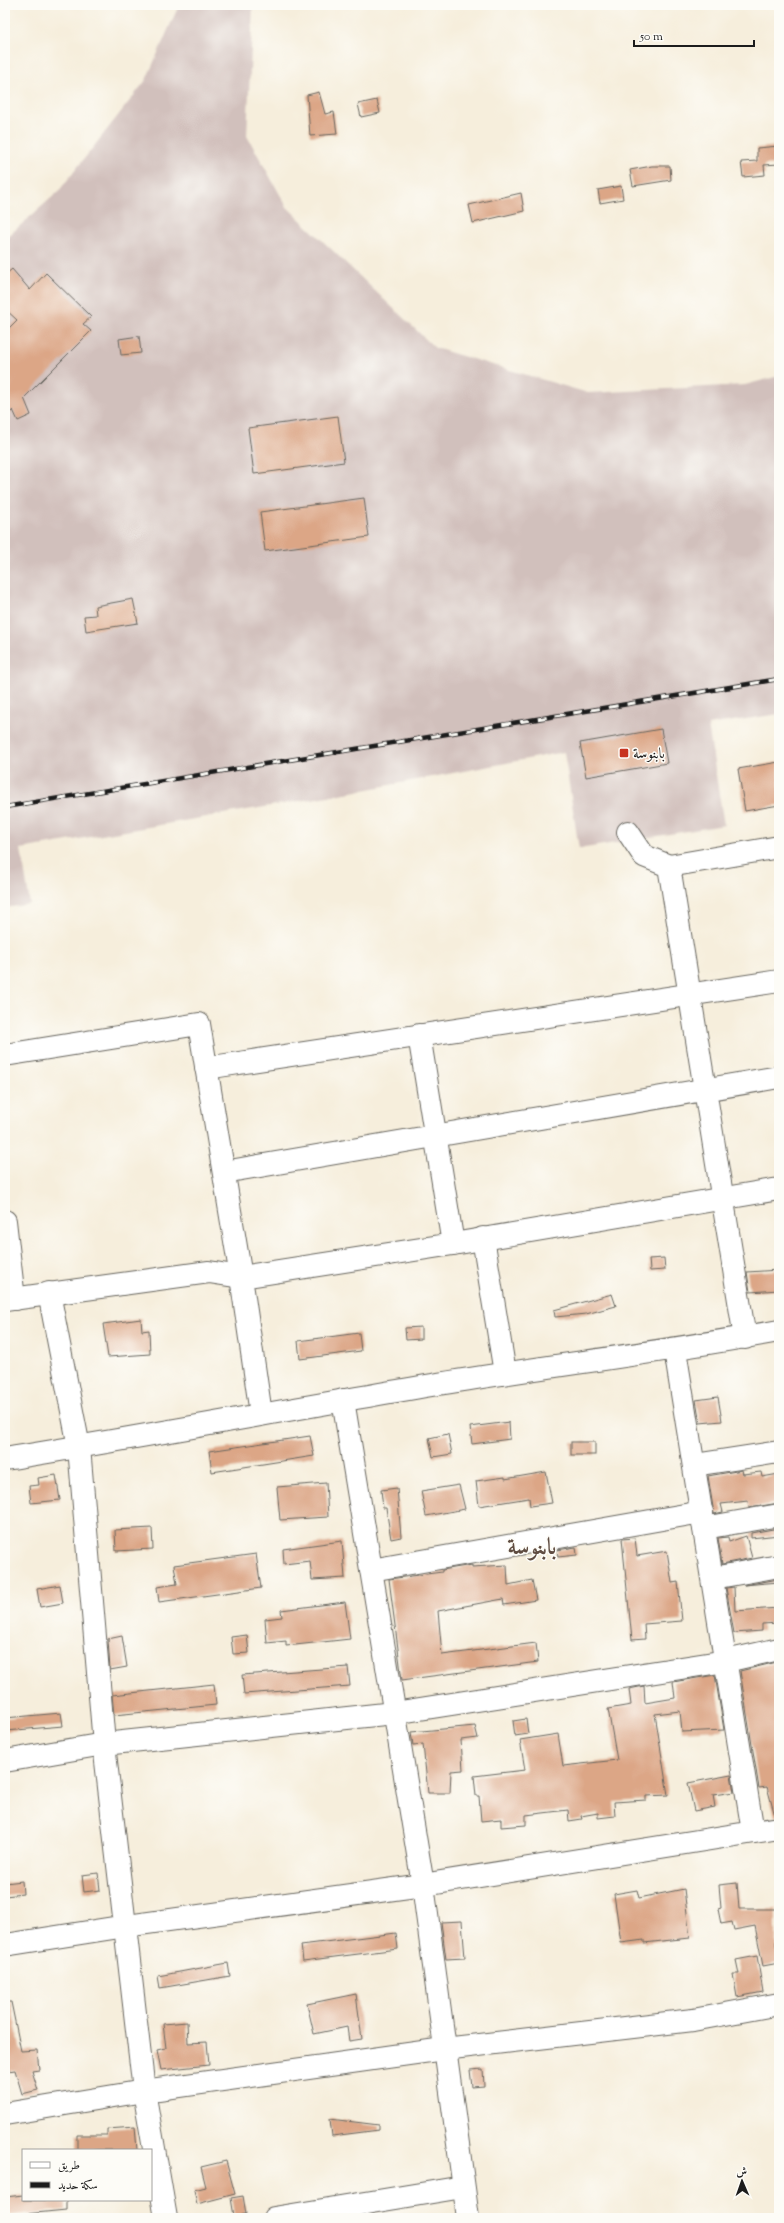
<svg xmlns="http://www.w3.org/2000/svg" width="784" height="2223" font-family="'Sorts Mill Goudy',Amiri,serif">
  <style>
    .industrial { fill: #d1c0bc }
    .building { fill: #dca686 }
    .lines { fill: none; stroke-linecap: round; stroke-linejoin: round }
    .minor-casing { stroke: #68665f; stroke-width: 24 }
    .major-casing { stroke: #68665f; stroke-width: 24 }
    .minor { stroke: #fff; stroke-width: 22 }
    .major { stroke: #fff; stroke-width: 22 }
    .rail-casing { stroke: #1c1c1c; stroke-width: 4.5 }
    .rail { stroke: #fdfcf7; stroke-width: 3; stroke-dasharray: 9; stroke-linecap: butt }
    .poi-dot { fill: #c8321e; stroke: #fdfcf7; stroke-width: 1.5 }
    .labels { text-anchor: middle; stroke-width: 3; stroke-linejoin: round; paint-order: stroke }
    .poi-label { font-size: 15px; fill: #1c1c1c; stroke: #fdfcf7; text-anchor: start }
    .town-label { font-size: 23px; font-weight: bold; fill: #5f4c41; stroke: #fdfcf7 }
  </style>
  <rect width="100%" height="100%" fill="#fdfcf7"/>
  <filter id="ink" filterUnits="userSpaceOnUse"><feTurbulence type="fractalNoise" baseFrequency=".025" numOctaves="2"/><feDisplacementMap in="SourceGraphic" scale="8" xChannelSelector="R" yChannelSelector="G"/><feConvolveMatrix kernelMatrix="1 2 1 2 8 2 1 2 1" color-interpolation-filters="sRGB"/></filter>
  <filter id="wash" filterUnits="userSpaceOnUse"><feTurbulence type="fractalNoise" baseFrequency=".012" numOctaves="4" result="noise"/><feDisplacementMap in="SourceGraphic" scale="16" xChannelSelector="R" yChannelSelector="G"/><feGaussianBlur stdDeviation="0.9" result="paint"/><feColorMatrix in="noise" values="0 0 0 0 0 0 0 0 0 0 0 0 0 0 0 0 0 1.4 0 .05"/><feComposite in="paint" operator="in"/></filter>
  <g filter="url(#wash)">
    <rect width="100%" height="100%" fill="#f6eedc"/>
    <!-- industrial -->
    <path class="industrial" d="M179 5H253L247 136 287 207 435 348 588 393 745 385 779 376V714L708 725 724 825 579 849 564 752 363 790 21 849 30 904 5 908V239L58 192 146 80Z"/>
    <g id="blocks">
      <!-- building -->
      <g class="building">
        <path d="M319 92 325 114 334 112 337 134 310 136 307 95Z"/>
        <path d="M377 100 380 113 361 117 358 104Z"/>
        <path d="M779 146V164L764 165 765 175 743 177 741 162 757 161V148Z"/>
        <path d="M652 166H670L671 180 633 186 630 170Z"/>
        <path d="M621 186 623 199 600 203 598 190Z"/>
        <path d="M521 193 524 211 473 223 469 205Z"/>
        <path d="M12 269 30 290 46 273 91 317 83 324 91 331 24 398 31 415 18 421 13 410 5 417V332L17 320 5 309V275Z"/>
        <path d="M139 336 141 353 121 355 119 339Z"/>
        <path d="M338 416 344 462 254 474 248 428Z"/>
        <path d="M364 498 369 537 265 551 260 512Z"/>
        <path d="M133 599 138 623 86 631 84 616 96 615 95 606Z"/>
        <path d="M661 729 667 763 586 777 580 743Z"/>
        <path d="M779 762V805L745 811 738 769Z"/>
        <path d="M664 1258 665 1270 650 1271 649 1259Z"/>
        <path d="M779 1270V1290L750 1292 747 1272Z"/>
        <path d="M612 1294 616 1306 586 1314 555 1317 554 1310Z"/>
        <path d="M141 1319 142 1331 149 1330 150 1354 108 1357 103 1324Z"/>
        <path d="M421 1327V1339L406 1340 405 1328Z"/>
        <path d="M359 1333 361 1351 300 1359 298 1341Z"/>
        <path d="M718 1397 722 1421 700 1423 696 1400Z"/>
        <path d="M509 1422 510 1439 472 1444 470 1427Z"/>
        <path d="M448 1434 452 1454 433 1457 429 1438Z"/>
        <path d="M310 1436 314 1456 212 1472 209 1451Z"/>
        <rect x="571" y="1442" width="24" height="13"/>
        <path d="M742 1470 743 1474 761 1472 762 1477 779 1474V1503L749 1508 748 1501 721 1504 723 1512 714 1514 708 1476Z"/>
        <path d="M546 1472 552 1503 530 1506 529 1498 479 1506 476 1481 505 1477V1479Z"/>
        <path d="M56 1475 60 1500 31 1503 29 1486 39 1485 38 1478Z"/>
        <path d="M326 1483 328 1517 280 1520 277 1487Z"/>
        <path d="M459 1485 465 1509 426 1516 421 1491Z"/>
        <path d="M397 1488 401 1537 391 1539 386 1508H383L381 1490Z"/>
        <path d="M152 1528 153 1549 116 1551 115 1530Z"/>
        <path d="M779 1528V1535L751 1538V1533Z"/>
        <path d="M746 1536 752 1558 722 1564 718 1538 728 1537 729 1542Z"/>
        <path d="M635 1538 637 1556 667 1551 672 1583 678 1582 682 1621 644 1624 645 1639 632 1640 622 1539Z"/>
        <path d="M342 1541 345 1578 312 1580 310 1561 284 1564 283 1549Z"/>
        <path d="M576 1547 577 1555 558 1557 557 1550Z"/>
        <path d="M256 1554 261 1588 159 1602 157 1587 177 1584 174 1565Z"/>
        <path d="M472 1565V1567L507 1565 508 1585 532 1580 536 1600 504 1605 503 1599 438 1611 442 1655 536 1643 538 1662 402 1680 389 1579 442 1572V1570Z"/>
        <path d="M779 1579V1582L744 1585Z"/>
        <path d="M60 1585 63 1603 40 1607 37 1589Z"/>
        <path d="M734 1587 735 1611 779 1608V1623L762 1624V1631L734 1633 726 1588Z"/>
        <path d="M345 1602 350 1639 286 1646V1641L267 1643 265 1619 282 1617 281 1610Z"/>
        <path d="M247 1635 249 1653 233 1654 231 1637Z"/>
        <path d="M122 1636 127 1667 110 1670 108 1639Z"/>
        <path d="M777 1662 779 1816H775L767 1787 759 1788 740 1671Z"/>
        <path d="M348 1667 350 1686 244 1694 242 1675Z"/>
        <path d="M715 1675 724 1730 682 1732 680 1711 655 1714 668 1795 646 1796V1800L614 1802 615 1816 598 1818V1813L581 1816 582 1819 569 1821 568 1810 526 1815V1825L501 1827V1819L481 1821 479 1796H476L474 1776 525 1770 520 1740 558 1734 563 1766 617 1760 608 1709 631 1705 629 1689 644 1686 645 1703 675 1698 673 1682Z"/>
        <path d="M214 1684 216 1705 114 1715 112 1695Z"/>
        <path d="M61 1713 63 1726 5 1731V1718Z"/>
        <path d="M526 1719 528 1734 515 1736 513 1721Z"/>
        <path d="M475 1726 478 1738 461 1740 463 1770 451 1771 450 1793H428L423 1744 413 1745 411 1732Z"/>
        <path d="M731 1775 734 1792 713 1795 715 1807 694 1811 688 1783Z"/>
        <path d="M98 1873 100 1890 84 1892 82 1875Z"/>
        <path d="M22 1881 23 1894 5 1896V1883Z"/>
        <path d="M737 1883 739 1909H776V1946L779 1945V1963L763 1966 755 1926 734 1930 732 1922 721 1924 718 1909 721 1908 719 1885Z"/>
        <path d="M684 1889 690 1938 644 1943V1940L621 1943 614 1894 637 1890 639 1898Z"/>
        <path d="M462 1921 465 1958 446 1959 441 1922Z"/>
        <path d="M396 1933 398 1949 303 1961 301 1945Z"/>
        <path d="M757 1956 763 1992 737 1997 733 1974H739L736 1960Z"/>
        <path d="M228 1963 230 1976 160 1988 158 1976Z"/>
        <path d="M356 1994 362 2039 349 2041 347 2027 314 2034 307 2004Z"/>
        <path d="M5 2002H11L21 2051 37 2050 39 2070 32 2071 38 2090 22 2094 15 2070 8 2071 5 2053Z"/>
        <path d="M187 2022 188 2043 207 2042 209 2065 161 2070 157 2050 166 2048 163 2024Z"/>
        <path d="M483 2069 484 2086 472 2087 470 2070Z"/>
        <path d="M330 2119 379 2125V2130L332 2136Z"/>
        <path d="M135 2127 137 2150H77V2135H107V2129Z"/>
        <path d="M226 2161 235 2194 197 2204 194 2190 206 2187 201 2167Z"/>
        <path d="M23 2195V2200H66V2210L5 2216V2197Z"/>
        <path d="M243 2196 246 2214 234 2216 231 2198Z"/>
      </g>
    </g>
  </g>
  <g filter="url(#ink)">
    <use href="#blocks" fill-opacity="0" stroke="#68665f" stroke-width="1"/>
    <g class="lines">
      <!-- minor casing -->
      <g class="minor-casing">
        <g id="minor">
          <path d="M628 832 644 856 669 866 745 1338"/>
          <path d="M669 866 779 847"/>
          <path d="M419 1035 453 1244"/>
          <path d="M5 1055 199 1024 241 1277 261 1414"/>
          <path d="M206 1068 779 981"/>
          <path d="M224 1172 779 1077"/>
          <path d="M5 1221 14 1299"/>
          <path d="M483 1238 505 1373"/>
          <path d="M49 1293 79 1447 104 1744 144 2091 166 2218"/>
          <path d="M5 1300 209 1272 241 1277 453 1244 779 1189"/>
          <path d="M675 1350 753 1832"/>
          <path d="M343 1400 423 1885 468 2218"/>
          <path d="M5 1459C148 1436 290 1409 432 1385 548 1366 664 1352 779 1331"/>
          <path d="M694 1465 779 1452"/>
          <path d="M704 1528 779 1515"/>
          <path d="M371 1570 702 1512"/>
          <path d="M713 1578 779 1566"/>
          <path d="M5 1761 104 1744 394 1713 726 1661 779 1649"/>
          <path d="M5 2114 144 2091 444 2049 693 2020 779 2004"/>
          <path d="M274 2218 463 2187"/>
        </g>
      </g>
      <!-- major casing -->
      <g class="major-casing">
        <path id="major" d="M5 1945 126 1926 423 1885 779 1828"/>
      </g>
      <!-- minor -->
      <use href="#minor" class="minor"/>
      <!-- major -->
      <use href="#major" class="major"/>
      <!-- rail casing -->
      <g class="rail-casing">
        <path id="rail" d="M5 807 779 679"/>
      </g>
      <!-- rail -->
      <use href="#rail" class="rail"/>
    </g>
  </g>
  <!-- markers -->
  <rect class="poi-dot" x="619" y="748" width="10" height="10" rx="2"/>
  <g class="labels">
    <!-- poi labels -->
    <g class="poi-label">
      <text x="633" y="758">بابنوسة</text>
    </g>
    <!-- town labels -->
    <g class="town-label">
      <text x="532" y="1554">بابنوسة</text>
    </g>
  </g>
  <!-- margin -->
  <rect width="784" height="2223" fill="none" stroke="#fdfcf7" stroke-width="20"/>
  <!-- legend -->
  <rect x="22" y="2149" width="130" height="52" fill="#fdfcf7" stroke="#a3a29f"/>
  <rect x="30" y="2162" width="20" height="6" fill="#ffffff" stroke="#a3a29f"/>
  <text x="58" y="2169" font-size="12" fill="#1c1c1c">طريق</text>
  <rect x="30" y="2182" width="20" height="6" fill="#1c1c1c" stroke="#a3a29f"/>
  <text x="58" y="2189" font-size="12" fill="#1c1c1c">سكة حديد</text>
  <!-- north arrow -->
  <g transform="translate(742 2181) rotate(358)" stroke="#fdfcf7" stroke-width="3" paint-order="stroke">
  <path d="M0-3L7 15L0 10L-7 15Z" fill="#1c1c1c"/>
  <text y="-6" font-size="11" font-weight="bold" text-anchor="middle" fill="#1c1c1c">ش</text>
  </g>
  <!-- scale -->
  <path d="M634 40v6h120v-6" fill="none" stroke="#1c1c1c" stroke-width="2"/>
  <text x="640" y="40" font-size="12" fill="#1c1c1c" stroke="#fdfcf7" stroke-width="3" paint-order="stroke">50 m</text>
</svg>
